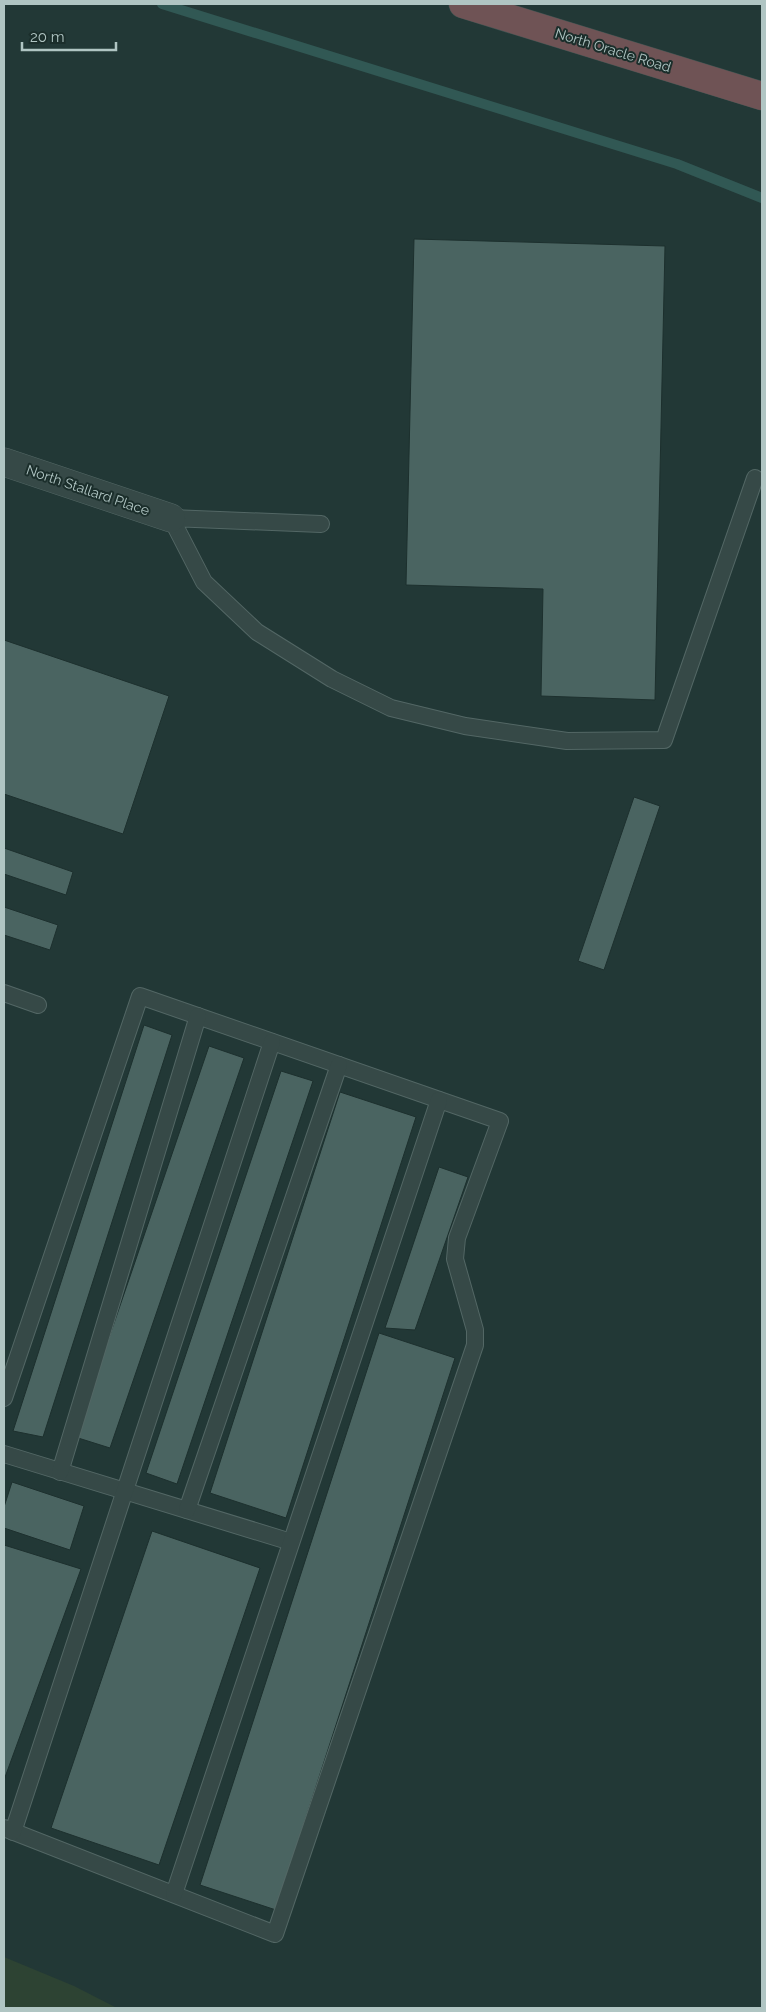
<svg xmlns="http://www.w3.org/2000/svg" width="766" height="2012" font-family="Raleway,sans-serif">
  <style>
    .green { fill: #2d4333 }
    .lines { fill: none; stroke-linecap: round; stroke-linejoin: round }
    .stream { stroke: #315854; stroke-width: 10 }
    .building { fill: #4a6461; stroke: #1d302e }
    .lane-casing { stroke: #536765; stroke-width: 18 }
    .street-casing { stroke: #536765; stroke-width: 29 }
    .highway-casing { stroke: #405452; stroke-width: 29 }
    .lane { stroke: #364947; stroke-width: 16 }
    .street { stroke: #364947; stroke-width: 28 }
    .highway { stroke: #6f5355; stroke-width: 28 }
    .labels { text-anchor: middle; stroke-width: 4; stroke-linejoin: round; paint-order: stroke }
    .street-label { font-size: 14px; fill: #b0c5c3; stroke: #1b2e2b }
  </style>
  <rect width="100%" height="100%" fill="#223836"/>
  <!-- green -->
  <path class="green" d="M4 1957 74 1986 117 2008H4Z"/>
  <g class="lines">
    <!-- stream -->
    <path class="stream" d="M162 4 677 164 762 198"/>
  </g>
  <!-- building -->
  <g class="building">
    <path d="M414 239 665 246 655 700 541 696 543 589 406 585Z"/>
    <path d="M4 640 169 696 123 834 4 794Z"/>
    <path d="M634 797 660 806 604 970 578 961Z"/>
    <path d="M4 848 73 872 66 895 4 874Z"/>
    <path d="M4 907 58 925 50 950 4 935Z"/>
    <path d="M144 1025 172 1035 43 1437 13 1431Z"/>
    <path d="M209 1046 244 1058 110 1448 75 1437Z"/>
    <path d="M281 1071 313 1081 177 1484 146 1473Z"/>
    <path d="M340 1092 416 1117 286 1518 210 1493Z"/>
    <path d="M439 1167 468 1177 415 1330 385 1328Z"/>
    <path d="M379 1333 455 1358 276 1910 200 1885Z"/>
    <path d="M12 1482 84 1506 70 1550 4 1528V1507Z"/>
    <path d="M152 1531 260 1568 159 1865 51 1828Z"/>
    <path d="M4 1545 81 1569 4 1780Z"/>
  </g>
  <g class="lines">
    <!-- lane casing -->
    <g class="lane-casing">
      <g id="lane">
        <path d="M321 524 171 518 204 582 257 632 332 679 391 708 465 726 567 741 664 740 755 478"/>
        <path d="M4 993 38 1005"/>
        <path d="M4 1398 140 996 500 1121 457 1238 455 1259 475 1330V1345L275 1934 4 1828"/>
        <path d="M4 1454 291 1542"/>
        <path d="M60 1472 198 1016"/>
        <path d="M187 1510 339 1065"/>
        <path d="M13 1832 272 1042"/>
        <path d="M174 1894 439 1100"/>
      </g>
    </g>
    <!-- street casing -->
    <g class="street-casing">
      <path id="street" d="M4 462 171 518"/>
    </g>
    <!-- highway casing -->
    <g class="highway-casing">
      <path id="highway" d="M463 4 762 96"/>
    </g>
    <!-- lane -->
    <use href="#lane" class="lane"/>
    <!-- street -->
    <use href="#street" class="street"/>
    <!-- highway -->
    <use href="#highway" class="highway"/>
  </g>
  <g class="labels">
    <!-- street labels -->
    <g class="street-label">
      <text transform="translate(613 50) rotate(17)" y="5">North Oracle Road</text>
      <text transform="translate(88 490) rotate(19)" y="5">North Stallard Place</text>
    </g>
  </g>
  <!-- border -->
  <rect width="766" height="2012" fill="none" stroke="#b0c5c3" stroke-width="10"/>
  <!-- scale -->
  <path d="M22 42v8h94v-8" fill="none" stroke="#b0c5c3" stroke-width="2.5"/>
  <text x="30" y="42" font-size="15" fill="#b0c5c3" stroke="#1b2e2b" stroke-width="4" paint-order="stroke">20 m</text>
</svg>
